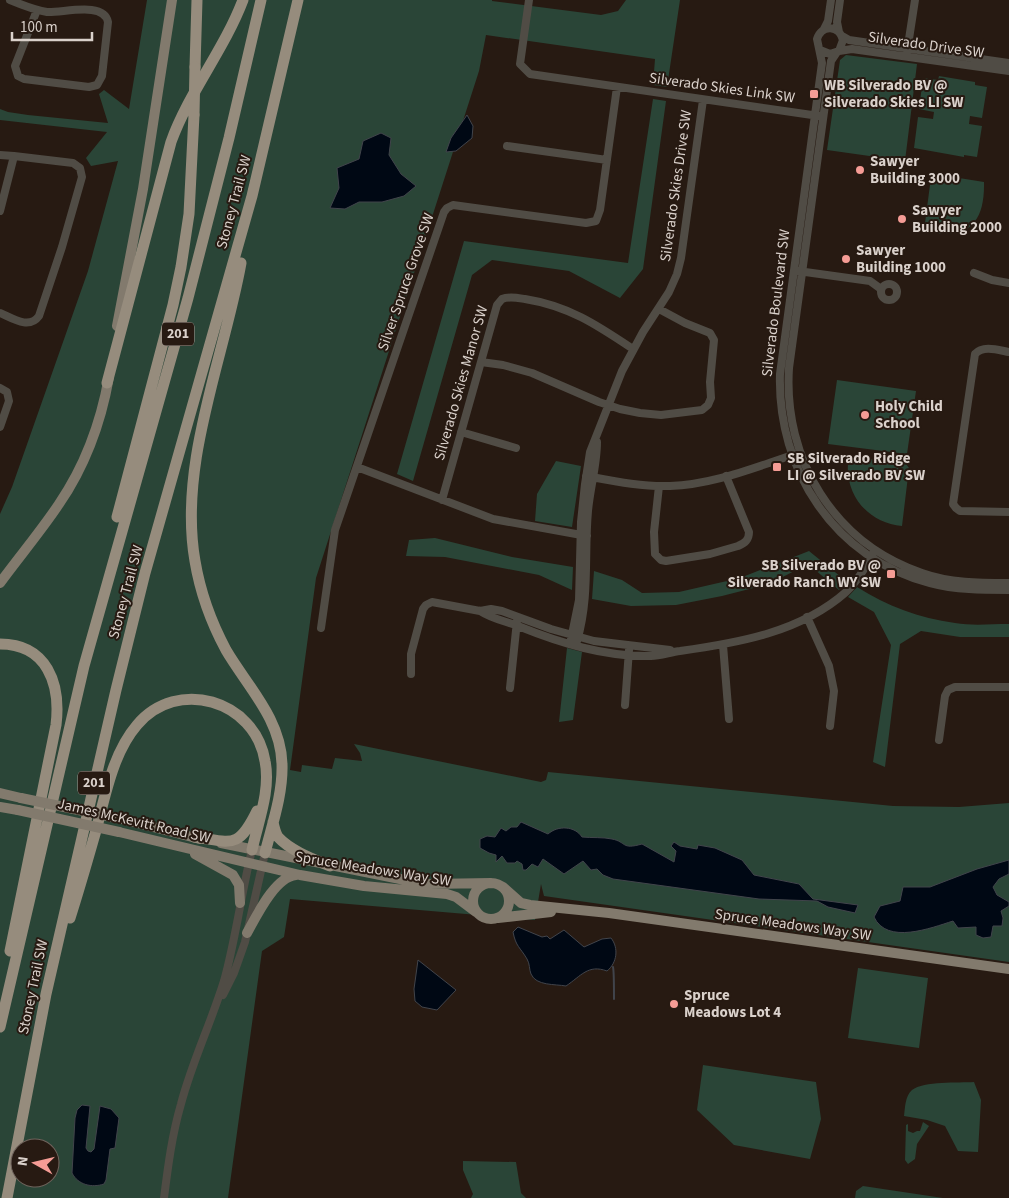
<svg xmlns="http://www.w3.org/2000/svg" width="1009" height="1198" font-family="'Source Sans 3',sans-serif">
<rect width="100%" height="100%" fill="#271a12"/>
<path fill="#2a4537" fill-rule="evenodd" d="M147 0H492V1L601 15 618 11 626 0H680L667 87 653 85 655 59 486 35 479 71 316 578 290 770 301 772 302 765 332 769 335 758 362 761 360 753 354 744 541 782 546 780 548 772 893 806 959 807 1009 803V962L544 896 541 884 535 920 290 899 284 937 262 951 228 1198H0V514L12 487 88 271 118 161 91 166 86 158 107 132 0 120V109L8 112 28 115 108 123 99 94 104 90 129 109ZM20 1148H50V1178H20Z
M846 55 917 64 905 161 827 150 840 60Z
M939 76 975 82V85L987 87 982 118 970 116 969 124 982 126 977 157 964 155V157L914 148 918 117 933 119 934 112 919 109 923 78 938 80Z
M653 99 666 101 643 269 620 298 569 271 492 260 472 275 413 481 397 474 464 241 628 263Z
M934 174 984 182C985 225 966 241 924 231L931 177Z
M837 380 916 391 907 454 828 444Z
M849 456 906 464 909 468 902 526C866 523 842 491 849 456Z
M556 461 581 466 572 527 535 521 537 494Z
M435 538 512 557 573 567 572 590 539 575 445 557 406 556 409 540Z
M809 551 846 581 839 590 808 564 769 584 722 596 676 605 631 606 592 599 594 571 622 580 642 593 679 592 740 578Z
M857 587C887 606 919 618 955 623 972 626 991 624 1009 624V637H960L921 631 900 644 885 767 873 762 891 645 874 612 848 597Z
M567 648 582 652 573 720 559 722Z
M858 968 928 978 919 1048 848 1038Z
M703 1065 816 1082 821 1119 810 1159 734 1145 697 1110Z
M974 1082 981 1100 978 1152 958 1151 945 1126 927 1120 904 1116C905 1108 905 1096 912 1090 924 1081 958 1083 974 1082Z
M923 1122 929 1126 917 1144 915 1159 908 1164 905 1160 906 1125 908 1124V1131L913 1133 917 1131H920Z
M463 1161 516 1162 521 1193 526 1198H471L473 1194 463 1170Z
M863 1186 943 1198H855L856 1191Z"/>
<path fill="#000814" stroke="#41444b" d="M467 115 473 126 472 138 456 151 446 152 451 138Z
M381 133 391 138 389 155 401 174 416 186 404 196 382 202H359L345 209 330 208 339 188 337 168 359 159 363 141Z
M521 822 548 834C558 825 575 826 582 837 592 838 603 837 612 839 627 842 621 850 642 844L674 862 676 851 671 846 674 842 680 846 697 849 698 845 715 848 742 860 754 875 799 884 813 899 858 905 855 913 828 907 817 901 759 899 613 879 603 875 597 869 591 870 583 861 564 874 543 859 538 867 532 864 526 870H523L522 864 517 861 515 863H507L502 856 496 862V855L489 853 480 848V839L487 836 495 837 501 828 506 831 511 827H517Z
M1009 860V874L999 879 993 887 997 895 1009 902V906L1001 911 1003 918 1002 926H993L991 937 983 938 976 935V927L958 928 953 921C931 928 887 945 874 917L880 906 900 901 903 887H930L977 869Z
M518 927 542 937 547 936 550 939 564 930 584 947 602 939 611 938C619 948 617 963 607 971 588 964 581 976 566 986 555 984 536 986 531 974 529 969 530 964 527 959 520 947 516 947 513 932Z
M418 960 456 990 437 1010 422 1007 415 1001 414 989Z
M82 1105 90 1106 86 1148 88 1151 91 1152 94 1149 100 1106 111 1109 119 1118 115 1148 110 1149 106 1180 104 1184C92 1188 78 1185 72 1173L75 1118 77 1110Z"/>
<g fill="none" stroke-linecap="round" stroke-linejoin="round">
<path stroke="#41444b" stroke-width="2" d="M613 967C614 971 614 993 614 999"/>
<path stroke="#504c45" stroke-width="8" d="M10 0C22 5 34 10 47 12 63 13 104 1 108 22L102 76 97 85 89 87 24 79 18 76 15 66 37 10
M529 0 520 64 530 74 819 116
M824 29 828 21 831 0
M839 32 837 22 840 0
M842 36 849 40 1009 63
M820 50 830 54 839 51 843 40C839 25 822 24 817 39L822 63 780 374C777 470 835 559 930 583 956 590 982 590 1009 590
M839 51 852 49 1009 71
M837 52 831 61 789 368C783 459 834 543 922 573 950 583 979 583 1009 583
M907 52 915 0
M507 146 607 160
M0 155 14 156
M0 211 14 156 73 163 80 168 82 177 62 247 39 316C29 330 12 318 0 313
M798 271 870 281 881 289
M974 273 992 280 1009 283
M881 292a8 8 0 1 1 16 0a8 8 0 1 1-16 0Z
M1009 352C998 350 983 345 975 354L953 504 956 508 960 511 1009 512
M481 362 503 365 532 373 599 402 620 409 640 413 661 415 702 410 708 405 711 398 710 382 714 340 710 333 685 323 659 309
M0 388 7 392 9 401 0 427
M461 432 516 448
M357 467 493 519 587 536
M586 476C613 481 642 487 670 486 713 485 755 467 796 454
M659 486 654 532 655 554 661 560 666 561 710 554 738 546C745 543 749 540 749 532L726 476
M442 500 497 305 502 299C509 296 518 298 525 299 569 306 597 325 633 349
M480 611C492 619 505 621 518 626 560 643 605 657 651 656 660 656 671 652 680 651 738 643 801 632 846 592 858 581 866 566 874 552
M807 617 829 666 834 691 830 726
M321 628 335 530 444 212 447 208 453 205 586 223 596 221 600 210 617 87
M577 641C590 597 584 555 588 511 590 488 597 465 597 442
M570 644 579 600 581 522 585 484 590 452 622 371 643 332 669 292 677 274 681 258 703 100
M723 645 729 719
M411 674V654L423 609 426 605 432 602 480 611 491 609 502 611 551 629 594 641 670 650
M510 688 517 621
M625 705 629 650
M939 740 945 696 948 690 955 687H1009
M223 995 234 973 245 942 265 853
M164 1198C168 1166 172 1135 181 1104 192 1062 211 1023 224 981 236 938 241 894 252 850"/>
<path stroke="#827a6d" stroke-width="10" d="M117 326 143 189 172 0
M0 583C19 557 41 531 59 504 85 466 101 422 109 377
M0 793 21 798
M0 807 18 810
M122 819 200 839
M119 832 300 875 364 886 447 894 456 897 476 912
M221 843 415 882 430 884 491 883
M195 854 233 875 239 885 240 903
M473 901a18 18 0 1 1 36 0a18 18 0 1 1-36 0Z
M503 887 521 903 530 905 609 913 1009 969
M498 918 551 912
M247 933C257 915 275 877 296 875"/>
<path stroke="#968c7d" stroke-width="11" d="M195 67 197 0
M241 263C224 358 178 464 195 561 200 591 211 622 226 650 247 686 281 719 282 764 283 794 272 825 265 853
M107 383 171 142C189 92 224 50 243 0
M117 517 173 305 181 267 189 214 194 115
M0 644C47 644 61 684 56 725L10 951
M273 822C274 827 275 832 278 837 291 851 313 859 330 866
M194 837C232 842 238 850 257 811
M70 918C79 890 87 862 95 834 105 798 112 754 137 725 177 677 255 700 265 761 271 790 258 822 252 850
M0 1027 84 666 188 298 229 138 261 0
M7 1198 46 994 116 690 145 573 252 196 298 0"/>
<path stroke="#827a6d" stroke-width="10" d="M21 798 122 819
M18 810 119 832"/>
<path stroke="#968c7d" stroke-width="11" d="M194 115 195 67"/>
</g>
<g fill="#f59c95" stroke="#271a12" stroke-width="2">
<rect x="809" y="89" width="10" height="10" rx="2.5"/>
<circle cx="860" cy="170" r="5"/>
<circle cx="902" cy="219" r="5"/>
<circle cx="846" cy="259" r="5"/>
<circle cx="865" cy="415" r="5"/>
<rect x="772" y="462" width="10" height="10" rx="2.5"/>
<rect x="886" y="569" width="10" height="10" rx="2.5"/>
<circle cx="674" cy="1004" r="5"/>
</g>
<g text-anchor="middle" dominant-baseline="central" stroke-width="4" stroke-linejoin="round" paint-order="stroke">
<g fill="#271a12" stroke="#a49a94" stroke-width="1">
<rect x="162" y="322.5" width="32" height="23" rx="4"/>
<rect x="78" y="771.5" width="32" height="23" rx="4"/>
</g>
<g font-size="14" font-weight="bold" fill="#dad1cb">
<text x="178" y="334">201</text>
<text x="94" y="783">201</text>
</g>
<g font-size="15" fill="#dad1cb" stroke="#271a12">
<text transform="translate(926 45) rotate(8)">Silverado Drive SW</text>
<text transform="translate(722 88) rotate(8)">Silverado Skies Link SW</text>
<text transform="translate(676 186) rotate(-82)">Silverado Skies Drive SW</text>
<text transform="translate(234 202) rotate(-75)">Stoney Trail SW</text>
<text transform="translate(406 282) rotate(-71)">Silver Spruce Grove SW</text>
<text transform="translate(776 303) rotate(-83)">Silverado Boulevard SW</text>
<text transform="translate(461 383) rotate(-74)">Silverado Skies Manor SW</text>
<text transform="translate(126 592) rotate(-75)">Stoney Trail SW</text>
<text transform="translate(134 821) rotate(13)">James McKevitt Road SW</text>
<text transform="translate(373 869) rotate(9)">Spruce Meadows Way SW</text>
<text transform="translate(793 925) rotate(8)">Spruce Meadows Way SW</text>
<text transform="translate(33 987) rotate(-78)">Stoney Trail SW</text>
</g>
<g font-size="15" font-weight="bold" fill="#dad1cb" stroke="#271a12" text-anchor="start">
<text x="824" y="85">WB Silverado BV @<tspan x="824" dy="17">Silverado Skies LI SW</tspan></text>
<text x="870" y="161">Sawyer<tspan x="870" dy="17">Building 3000</tspan></text>
<text x="912" y="210">Sawyer<tspan x="912" dy="17">Building 2000</tspan></text>
<text x="856" y="250">Sawyer<tspan x="856" dy="17">Building 1000</tspan></text>
<text x="875" y="406">Holy Child<tspan x="875" dy="17">School</tspan></text>
<text x="787" y="458">SB Silverado Ridge<tspan x="787" dy="17">LI @ Silverado BV SW</tspan></text>
<text x="881" y="565" text-anchor="end">SB Silverado BV @<tspan x="881" dy="17">Silverado Ranch WY SW</tspan></text>
<text x="684" y="995">Spruce<tspan x="684" dy="17">Meadows Lot 4</tspan></text>
</g>
</g>
<g transform="translate(35 1163) rotate(278)"><circle r="24" fill="#271a12" stroke="#6f635c"/>
<path d="M0-4L9 19L0 12L-9 19Z" fill="#f59c95"/>
<text y="-8" font-size="14" font-weight="bold" text-anchor="middle" fill="#dad1cb">N</text>
</g>
<path d="M12 32v8h80v-8" fill="none" stroke="#dad1cb" stroke-width="2.5"/>
<text x="20" y="32" font-size="15" fill="#dad1cb" stroke="#271a12" stroke-width="4" paint-order="stroke">100 m</text>
</svg>
